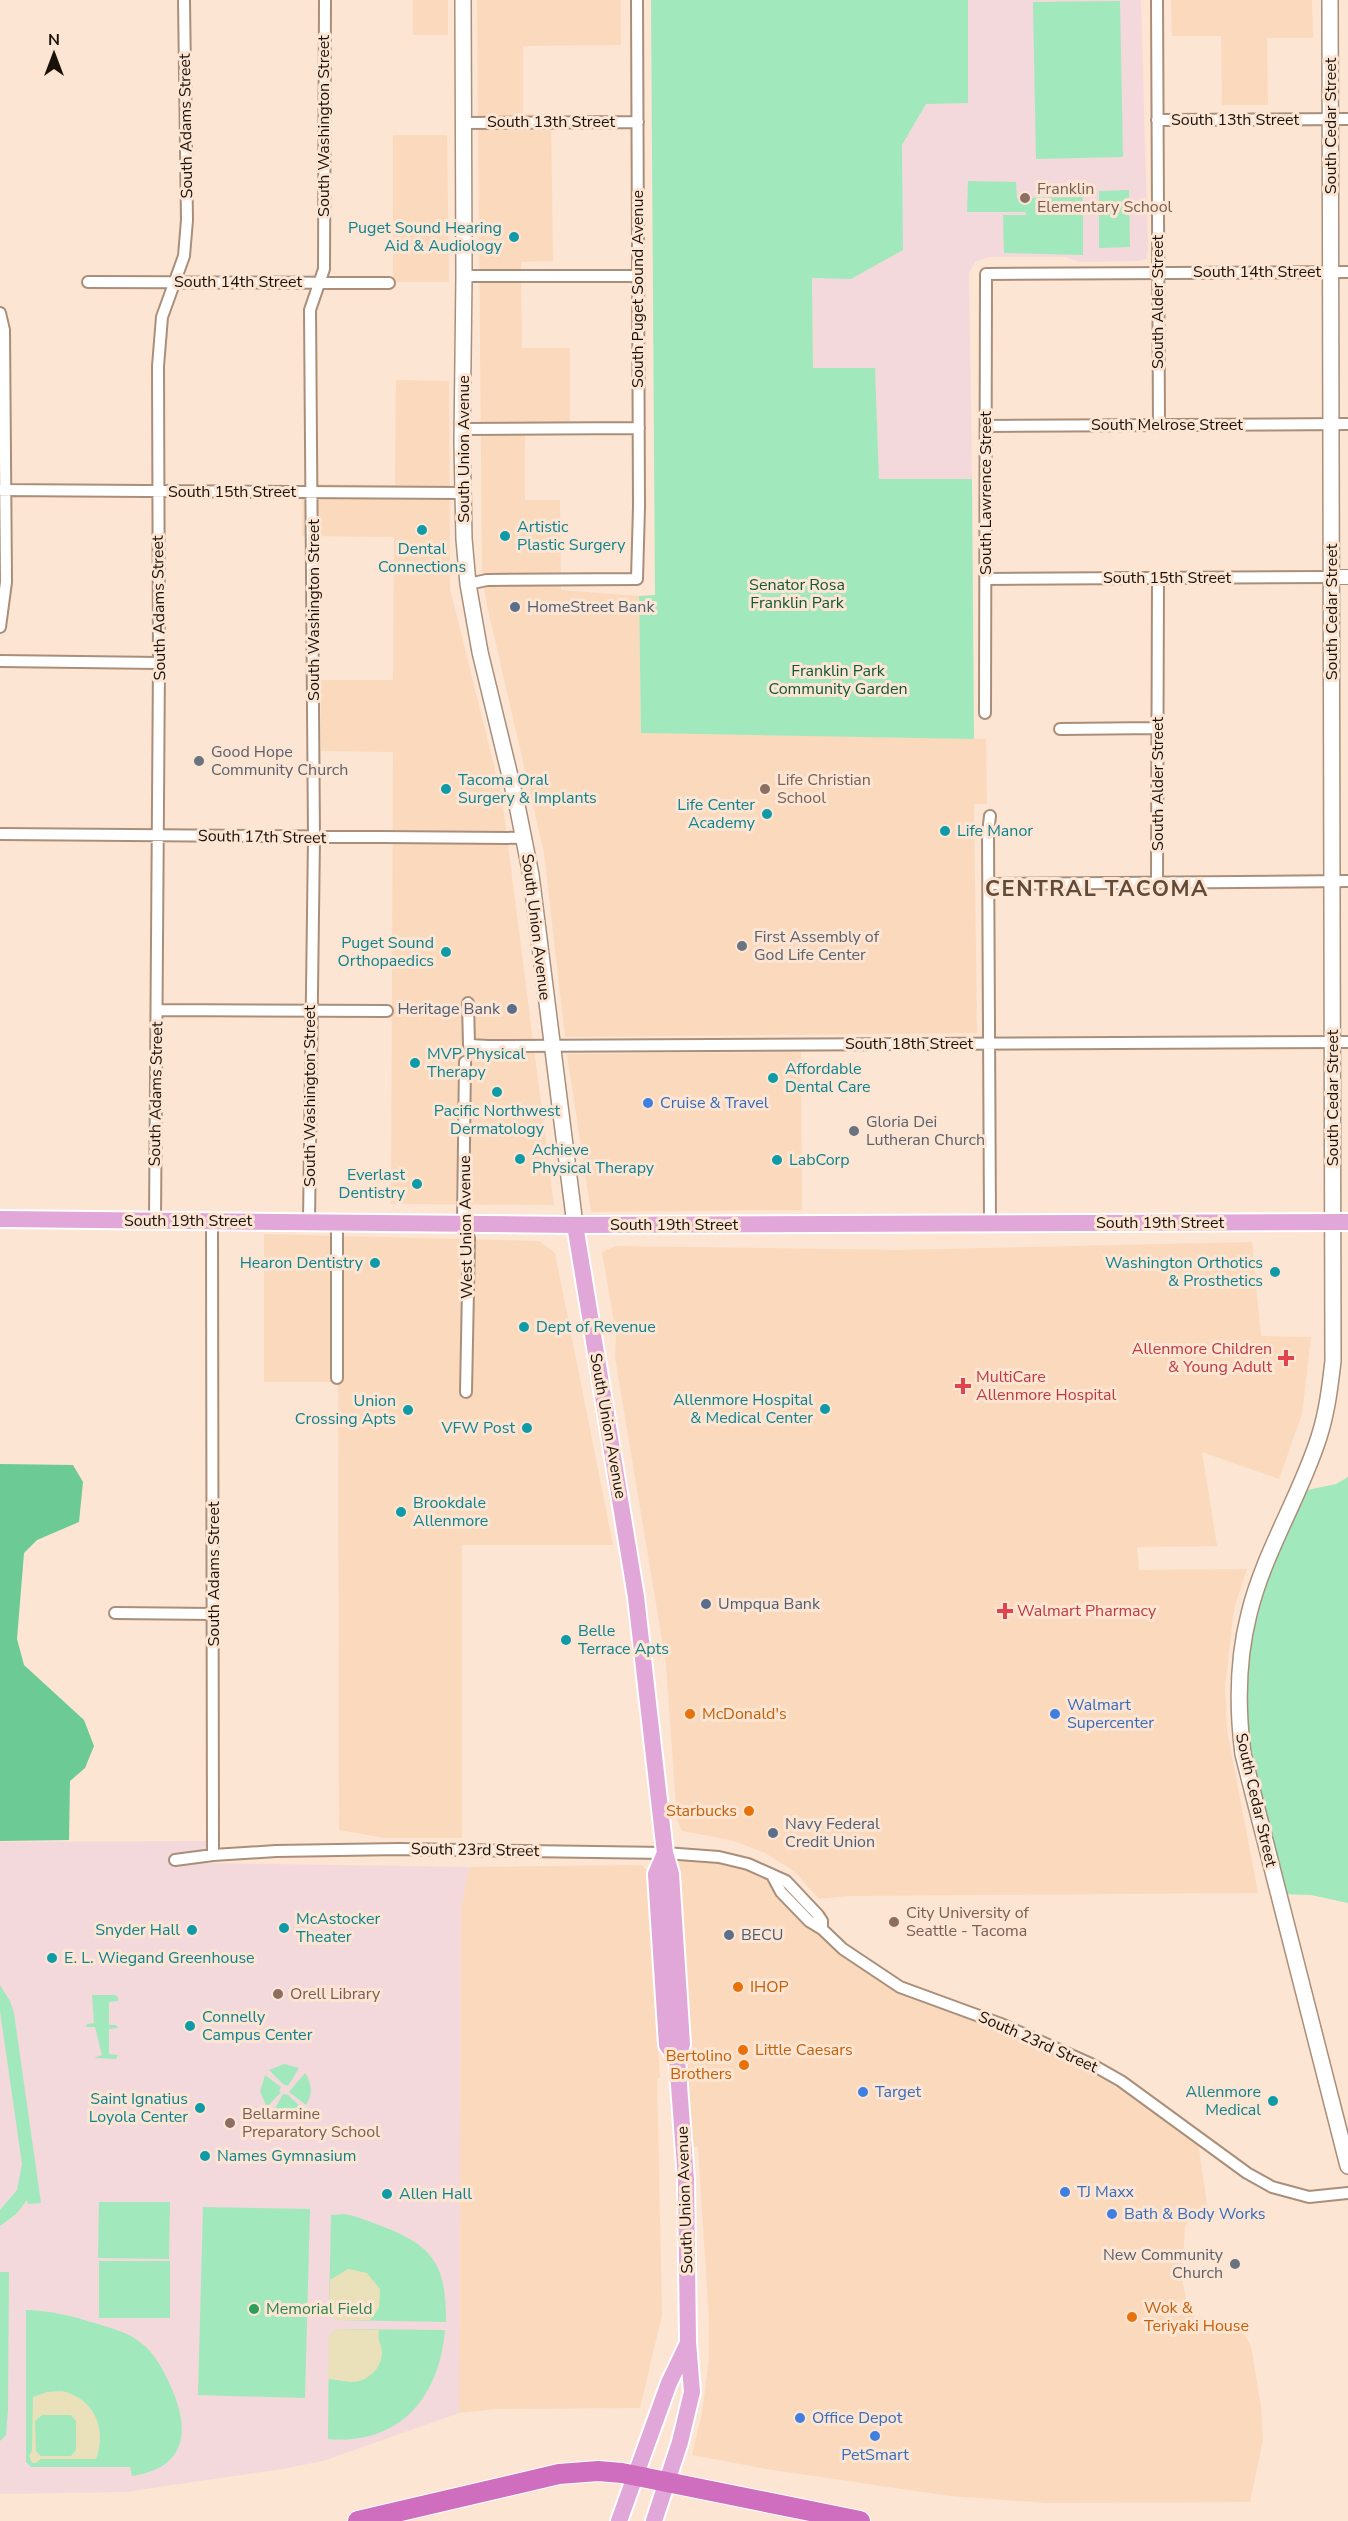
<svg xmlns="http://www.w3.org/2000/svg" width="1348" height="2521" font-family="'Nunito Sans',sans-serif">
<rect width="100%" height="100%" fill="#fce5d3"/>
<path fill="#fbd9bd" d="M413 0H448V35H413Z
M477 0H621V45L523 46V114H551L553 261 521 262 522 348H570V425H525V500H560L561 590 639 596 641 733 986 739 987 804H974L977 1033 565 1037 544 853 486 601 482 570Z
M1171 0H1312L1313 38H1267L1268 105H1222L1221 36H1172Z
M393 135H447L449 282H393Z
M396 380 449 381 450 589 502 798 554 1205 391 1204 393 752 321 751V680H393L394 537 302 536 303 484 395 485Z
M801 1052 802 1210 591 1212 567 1054Z
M264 1234 539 1241 555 1253 613 1545H462V1838H385L339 1830 338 1382H264Z
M1252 1242 1261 1336 1311 1337 1302 1414 1279 1479 1202 1452 1217 1546 1137 1547 1139 1570 1247 1569 1234 1609 1225 1686 1227 1730 1258 1893 848 1896 819 1899 794 1871 765 1853 731 1840 682 1831 677 1820 666 1664 615 1357 616 1333 602 1252 616 1246 897 1250Z
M665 1853H703L778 1878 833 1938 884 1977 1091 2064 1197 2135 1208 2212 1192 2217 1185 2226 1182 2278 1187 2304 1195 2317 1235 2326 1243 2332 1251 2346 1261 2407 1263 2440 1250 2502 1047 2503 950 2496 766 2469 692 2455 702 2413 709 2359V2319L698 2147H684Z
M642 1865 648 1871 660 2078H657L662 2315 640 2408 496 2409 459 2413 461 1909 469 1867Z"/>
<path fill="#f3d9db" d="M968 0H1141L1148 250 1146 259 1138 261 1080 262 1065 257H989L975 262 969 273 972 479H879L875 368H813L812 278 851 279 903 250 902 145 926 103H968Z
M208 1841V1863L469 1867 461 1909 459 2413 323 2461 282 2469 125 2492 0 2494V1842Z"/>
<path fill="#a1e8bd" d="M651 0H968V103L926 104 902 145 903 250 851 279 812 278 813 368H875L879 479H972L974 739 641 733 639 596 655 595Z
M1120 1 1123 157 1036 159 1033 2Z
M968 181 1016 182 1017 198 1083 197V255L1004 253 1003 215H1026V212H967Z
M1129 190 1130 247 1099 248V191Z
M1348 1477V1903L1311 1895 1277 1894 1243 1754 1249 1613 1303 1491 1336 1484Z
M0 1985 10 2001 14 2013 41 2203 28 2204 27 2200 16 2214 0 2226V2210L17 2190 22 2164 0 2011Z
M92 1995H115L118 1997V2001L109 2002V2025H116L118 2028 109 2029V2054L118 2055 116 2059 94 2058 102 2055 95 2027H86L87 2024 94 2023Z
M284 2064 299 2068 288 2086 283 2084 269 2070Z
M305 2073C312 2084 313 2094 306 2105L289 2092Z
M265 2075 281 2087 279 2091 281 2092 267 2107 260 2092Z
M283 2094 288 2095 303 2109 289 2115 273 2112Z
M99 2202H170L169 2259 98 2258Z
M203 2207 310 2209 305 2398 198 2395Z
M344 2214C358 2216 370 2222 384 2227 436 2247 446 2268 446 2322L336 2320 329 2313 331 2215Z
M99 2261H170V2318H99Z
M0 2272H9L8 2410 6 2435 0 2441Z
M26 2310C54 2311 71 2316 98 2324 113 2329 127 2332 140 2342 155 2353 164 2371 171 2387 191 2431 186 2468 132 2476L130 2467H31L26 2462Z
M336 2329 445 2330C439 2398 400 2445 328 2439L329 2337Z"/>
<path fill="#6ccb95" d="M0 1464 73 1465 83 1482 79 1522 37 1540 24 1553 17 1639 24 1665 84 1720 94 1746 85 1768 70 1781 69 1840 0 1841Z"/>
<path fill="#eae1bb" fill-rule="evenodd" d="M348 2269 367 2273 380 2289 379 2308 370 2320H336L329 2313 330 2280Z
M336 2329 379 2330C377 2339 381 2343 382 2352 382 2369 367 2382 351 2382 344 2382 336 2379 328 2379L329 2337Z
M62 2391C95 2399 107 2429 96 2459H41L36 2463H32L29 2456 32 2451 33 2397 47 2392ZM42 2415H71L76 2421V2450L71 2456H41L36 2451 35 2421Z"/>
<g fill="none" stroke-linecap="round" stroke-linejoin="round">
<defs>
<path id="minor" d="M1157 0 1159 425
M1157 120 1348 119
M464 123 638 122
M464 276H638
M88 282 389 283
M0 313 4 330 6 582 0 627
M986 426 1348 424
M463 429 639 428
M0 490 463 493
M986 579 1331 577
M468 584 487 580 637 579 639 507 637 0
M0 661 159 663
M985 713 986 274 1348 272
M1060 729 1158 728
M0 834 525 838
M1157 882 1158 578
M989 884 1348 881
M468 1003 469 1045 488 1046 1348 1042
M158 1010 387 1011
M465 1062 463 1223 469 1238 466 1392
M155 1220 159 663 158 366 162 317 184 256 187 220 184 0
M212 1222 213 1855
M309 1222 314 838 310 310 324 269 325 0
M337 1222V1378
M990 1223 988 833 990 816
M115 1613 214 1614
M175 1860 213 1855 276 1851 400 1849 665 1853 719 1857 748 1864 786 1881 818 1915 822 1921V1929
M773 1877 781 1892 809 1921 822 1929 843 1949 900 1987 1001 2024 1091 2064 1121 2081 1247 2173 1272 2187 1309 2197 1348 2193"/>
<path id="tertiary" d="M1331 577H1348"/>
<path id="secondary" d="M463 0 464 276 462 442 464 539 468 584 480 652 517 805 531 875 575 1225
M1330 0 1333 1361C1330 1387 1327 1412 1319 1437 1300 1497 1264 1552 1249 1614 1237 1661 1237 1707 1243 1754L1348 2166"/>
<path id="primary" d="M0 1219 575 1225 1348 1222
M575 1225 636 1597 665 1853 671 1874 682 2044 677 2058 686 2180 688 2342 692 2392 680 2442 654 2521
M665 1853 656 1874 667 2045 677 2058
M619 2521 669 2383 688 2343"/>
<path id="motorway" d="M358 2521 559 2474 598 2471 622 2473 860 2521"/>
</defs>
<use href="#minor" stroke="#a98f7a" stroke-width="14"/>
<use href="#tertiary" stroke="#a98f7a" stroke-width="16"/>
<use href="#secondary" stroke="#a98f7a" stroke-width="18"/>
<use href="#primary" stroke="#fff" stroke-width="20"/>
<use href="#motorway" stroke="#fff" stroke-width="22"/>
<use href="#minor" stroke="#fff" stroke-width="10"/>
<use href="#tertiary" stroke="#fff" stroke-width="14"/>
<use href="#secondary" stroke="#fff" stroke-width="15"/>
<use href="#primary" stroke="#e2a7d9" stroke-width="16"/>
<use href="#motorway" stroke="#cf6dbf" stroke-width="20"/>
</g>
<g fill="#8d6e63" stroke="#fce5d3" stroke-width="2">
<circle cx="1025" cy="198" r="6"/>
<circle cx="765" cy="789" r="6"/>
<circle cx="894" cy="1922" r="6"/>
<circle cx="278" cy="1994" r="6"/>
<circle cx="230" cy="2123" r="6"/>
</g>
<g fill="#0f9aa8" stroke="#fce5d3" stroke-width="2">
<circle cx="514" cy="237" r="6"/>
<circle cx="422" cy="530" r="6"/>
<circle cx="505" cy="536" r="6"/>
<circle cx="446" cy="789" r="6"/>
<circle cx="767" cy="814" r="6"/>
<circle cx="945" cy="831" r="6"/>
<circle cx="446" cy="952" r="6"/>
<circle cx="415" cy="1063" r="6"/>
<circle cx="773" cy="1078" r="6"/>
<circle cx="497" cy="1092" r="6"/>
<circle cx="520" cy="1159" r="6"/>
<circle cx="777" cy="1160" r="6"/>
<circle cx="417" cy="1184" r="6"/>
<circle cx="375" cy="1263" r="6"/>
<circle cx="1275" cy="1272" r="6"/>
<circle cx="524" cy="1327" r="6"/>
<circle cx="825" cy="1409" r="6"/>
<circle cx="408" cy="1410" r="6"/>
<circle cx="527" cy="1428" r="6"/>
<circle cx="401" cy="1512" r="6"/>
<circle cx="566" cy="1640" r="6"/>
<circle cx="284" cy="1928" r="6"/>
<circle cx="192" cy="1930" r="6"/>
<circle cx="52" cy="1958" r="6"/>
<circle cx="190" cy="2026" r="6"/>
<circle cx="1273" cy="2101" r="6"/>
<circle cx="200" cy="2108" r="6"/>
<circle cx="205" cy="2156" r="6"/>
<circle cx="387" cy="2194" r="6"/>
</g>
<g fill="#5c6f8a" stroke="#fce5d3" stroke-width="2">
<circle cx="515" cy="607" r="6"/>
<circle cx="512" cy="1009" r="6"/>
<circle cx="706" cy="1604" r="6"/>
<circle cx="773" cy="1833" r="6"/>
<circle cx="729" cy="1935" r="6"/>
</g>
<g fill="#6b7280" stroke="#fce5d3" stroke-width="2">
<circle cx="199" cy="761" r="6"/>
<circle cx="742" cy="946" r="6"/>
<circle cx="854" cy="1131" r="6"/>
<circle cx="1235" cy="2264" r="6"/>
</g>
<g fill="#3f7fe0" stroke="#fce5d3" stroke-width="2">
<circle cx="648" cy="1103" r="6"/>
<circle cx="1055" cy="1714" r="6"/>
<circle cx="863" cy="2092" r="6"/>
<circle cx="1065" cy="2192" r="6"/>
<circle cx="1112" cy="2214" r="6"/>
<circle cx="800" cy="2418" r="6"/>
<circle cx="875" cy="2436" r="6"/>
</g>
<g fill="#e0444e" stroke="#fce5d3" stroke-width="2">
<path d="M1283 1349h6v6h6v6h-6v6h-6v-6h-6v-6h6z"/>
<path d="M960 1377h6v6h6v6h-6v6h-6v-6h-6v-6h6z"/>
<path d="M1002 1602h6v6h6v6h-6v6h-6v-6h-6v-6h6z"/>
</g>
<g fill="#e8710a" stroke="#fce5d3" stroke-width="2">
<circle cx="690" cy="1714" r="6"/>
<circle cx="749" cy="1811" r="6"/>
<circle cx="738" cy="1987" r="6"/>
<circle cx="743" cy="2050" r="6"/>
<circle cx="744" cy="2065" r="6"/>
<circle cx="1132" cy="2317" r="6"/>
</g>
<circle fill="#2e9e5b" stroke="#fce5d3" stroke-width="2" cx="254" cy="2309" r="6"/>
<g text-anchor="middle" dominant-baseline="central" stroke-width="6" stroke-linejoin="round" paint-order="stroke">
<g font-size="16" fill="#1a1109" stroke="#fce5d3">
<text x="1235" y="120">South 13th Street</text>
<text x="551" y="122">South 13th Street</text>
<text transform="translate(186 126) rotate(-91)">South Adams Street</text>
<text transform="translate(324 126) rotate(-90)">South Washington Street</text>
<text transform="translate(1331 126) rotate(-90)">South Cedar Street</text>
<text x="1257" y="272">South 14th Street</text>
<text x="238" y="282">South 14th Street</text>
<text transform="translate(638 289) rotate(-90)">South Puget Sound Avenue</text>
<text transform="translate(1158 302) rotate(-90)">South Alder Street</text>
<text x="1167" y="425">South Melrose Street</text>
<text transform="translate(464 449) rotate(-90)">South Union Avenue</text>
<text x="232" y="492">South 15th Street</text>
<text transform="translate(986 493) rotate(-90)">South Lawrence Street</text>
<text x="1167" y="578">South 15th Street</text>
<text transform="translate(159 608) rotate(-91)">South Adams Street</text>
<text transform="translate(314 610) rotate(-90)">South Washington Street</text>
<text transform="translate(1332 612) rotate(-90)">South Cedar Street</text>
<text transform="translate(1158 784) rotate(-90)">South Alder Street</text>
<text transform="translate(262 837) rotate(1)">South 17th Street</text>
<text transform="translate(536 927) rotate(83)">South Union Avenue</text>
<text x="909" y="1044">South 18th Street</text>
<text transform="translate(156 1094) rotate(-89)">South Adams Street</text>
<text transform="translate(310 1096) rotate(-90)">South Washington Street</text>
<text transform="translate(1333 1098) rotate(-90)">South Cedar Street</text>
<text x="188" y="1221">South 19th Street</text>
<text x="1160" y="1223">South 19th Street</text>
<text x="674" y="1225">South 19th Street</text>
<text transform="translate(466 1227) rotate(-91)">West Union Avenue</text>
<text transform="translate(608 1426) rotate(80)">South Union Avenue</text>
<text transform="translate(214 1574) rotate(-90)">South Adams Street</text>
<text transform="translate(1256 1800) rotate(77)">South Cedar Street</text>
<text transform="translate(475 1850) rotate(1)">South 23rd Street</text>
<text transform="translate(1038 2042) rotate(24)">South 23rd Street</text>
<text transform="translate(685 2200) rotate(-92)">South Union Avenue</text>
</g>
<g font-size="16" fill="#785e54" stroke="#fce5d3" text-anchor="start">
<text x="1037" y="189">Franklin<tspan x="1037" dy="18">Elementary School</tspan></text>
<text x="777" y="780">Life Christian<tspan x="777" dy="18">School</tspan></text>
<text x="906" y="1913">City University of<tspan x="906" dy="18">Seattle - Tacoma</tspan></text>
<text x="290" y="1994">Orell Library</text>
<text x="242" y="2114">Bellarmine<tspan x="242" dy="18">Preparatory School</tspan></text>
</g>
<g font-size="16" fill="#0d838f" stroke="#fce5d3" text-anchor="start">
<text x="502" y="228" text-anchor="end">Puget Sound Hearing<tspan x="502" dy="18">Aid &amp; Audiology</tspan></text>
<text x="517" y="527">Artistic<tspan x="517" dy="18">Plastic Surgery</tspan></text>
<text x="422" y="549" text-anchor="middle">Dental<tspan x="422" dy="18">Connections</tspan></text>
<text x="458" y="780">Tacoma Oral<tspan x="458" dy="18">Surgery &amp; Implants</tspan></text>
<text x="755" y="805" text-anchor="end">Life Center<tspan x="755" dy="18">Academy</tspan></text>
<text x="957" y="831">Life Manor</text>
<text x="434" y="943" text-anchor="end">Puget Sound<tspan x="434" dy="18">Orthopaedics</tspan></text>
<text x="427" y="1054">MVP Physical<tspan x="427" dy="18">Therapy</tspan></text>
<text x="785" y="1069">Affordable<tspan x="785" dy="18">Dental Care</tspan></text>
<text x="497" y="1111" text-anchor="middle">Pacific Northwest<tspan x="497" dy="18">Dermatology</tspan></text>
<text x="532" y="1150">Achieve<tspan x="532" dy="18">Physical Therapy</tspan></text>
<text x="789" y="1160">LabCorp</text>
<text x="405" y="1175" text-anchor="end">Everlast<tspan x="405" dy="18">Dentistry</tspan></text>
<text x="363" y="1263" text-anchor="end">Hearon Dentistry</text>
<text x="1263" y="1263" text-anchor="end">Washington Orthotics<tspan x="1263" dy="18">&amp; Prosthetics</tspan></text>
<text x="536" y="1327">Dept of Revenue</text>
<text x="813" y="1400" text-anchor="end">Allenmore Hospital<tspan x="813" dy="18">&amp; Medical Center</tspan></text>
<text x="396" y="1401" text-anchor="end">Union<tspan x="396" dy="18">Crossing Apts</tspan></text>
<text x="515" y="1428" text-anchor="end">VFW Post</text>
<text x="413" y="1503">Brookdale<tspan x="413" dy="18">Allenmore</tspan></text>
<text x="578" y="1631">Belle<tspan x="578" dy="18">Terrace Apts</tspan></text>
<text x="296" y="1919">McAstocker<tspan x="296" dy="18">Theater</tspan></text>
<text x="180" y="1930" text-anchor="end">Snyder Hall</text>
<text x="64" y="1958">E. L. Wiegand Greenhouse</text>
<text x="202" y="2017">Connelly<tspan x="202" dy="18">Campus Center</tspan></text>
<text x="1261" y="2092" text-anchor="end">Allenmore<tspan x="1261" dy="18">Medical</tspan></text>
<text x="188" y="2099" text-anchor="end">Saint Ignatius<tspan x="188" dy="18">Loyola Center</tspan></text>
<text x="217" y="2156">Names Gymnasium</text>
<text x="399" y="2194">Allen Hall</text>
</g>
<g font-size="16" fill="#0f5836" stroke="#fce5d3">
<text x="797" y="585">Senator Rosa<tspan x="797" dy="18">Franklin Park</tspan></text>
<text x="838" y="671">Franklin Park<tspan x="838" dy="18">Community Garden</tspan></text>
</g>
<g font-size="16" fill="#4e5e75" stroke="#fce5d3" text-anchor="start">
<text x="527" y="607">HomeStreet Bank</text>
<text x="500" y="1009" text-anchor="end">Heritage Bank</text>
<text x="718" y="1604">Umpqua Bank</text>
<text x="785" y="1824">Navy Federal<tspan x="785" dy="18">Credit Union</tspan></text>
<text x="741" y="1935">BECU</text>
</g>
<g font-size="16" fill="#5b616d" stroke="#fce5d3" text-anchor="start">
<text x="211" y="752">Good Hope<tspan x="211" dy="18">Community Church</tspan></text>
<text x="754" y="937">First Assembly of<tspan x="754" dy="18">God Life Center</tspan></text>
<text x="866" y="1122">Gloria Dei<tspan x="866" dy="18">Lutheran Church</tspan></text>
<text x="1223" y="2255" text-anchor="end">New Community<tspan x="1223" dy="18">Church</tspan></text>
</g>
<g font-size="16" fill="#366cbe" stroke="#fce5d3" text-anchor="start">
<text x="660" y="1103">Cruise &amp; Travel</text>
<text x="1067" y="1705">Walmart<tspan x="1067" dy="18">Supercenter</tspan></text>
<text x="875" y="2092">Target</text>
<text x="1077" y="2192">TJ Maxx</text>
<text x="1124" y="2214">Bath &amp; Body Works</text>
<text x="812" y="2418">Office Depot</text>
<text x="875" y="2455" text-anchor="middle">PetSmart</text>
</g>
<g font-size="16" fill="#be3a42" stroke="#fce5d3" text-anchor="start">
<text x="1272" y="1349" text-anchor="end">Allenmore Children<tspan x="1272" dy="18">&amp; Young Adult</tspan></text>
<text x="976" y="1377">MultiCare<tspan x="976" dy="18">Allenmore Hospital</tspan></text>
<text x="1017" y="1611">Walmart Pharmacy</text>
</g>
<g font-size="16" fill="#c56008" stroke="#fce5d3" text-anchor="start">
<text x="702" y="1714">McDonald's</text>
<text x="737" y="1811" text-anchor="end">Starbucks</text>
<text x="750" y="1987">IHOP</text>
<text x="755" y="2050">Little Caesars</text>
<text x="732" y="2056" text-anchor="end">Bertolino<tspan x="732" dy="18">Brothers</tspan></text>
<text x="1144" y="2308">Wok &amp;<tspan x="1144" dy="18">Teriyaki House</tspan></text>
</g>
<g font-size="16" fill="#27864d" stroke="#fce5d3" text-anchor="start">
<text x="266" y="2309">Memorial Field</text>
</g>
<g font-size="22" font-weight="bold" letter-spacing="1.5" fill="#614a37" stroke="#fce5d3">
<text x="1097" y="889">CENTRAL TACOMA</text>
</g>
</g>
<g transform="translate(54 54)" stroke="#fce5d3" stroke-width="4.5" paint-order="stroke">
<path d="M0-4.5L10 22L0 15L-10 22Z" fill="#1a1109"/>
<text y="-9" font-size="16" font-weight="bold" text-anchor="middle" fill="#1a1109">N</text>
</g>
</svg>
